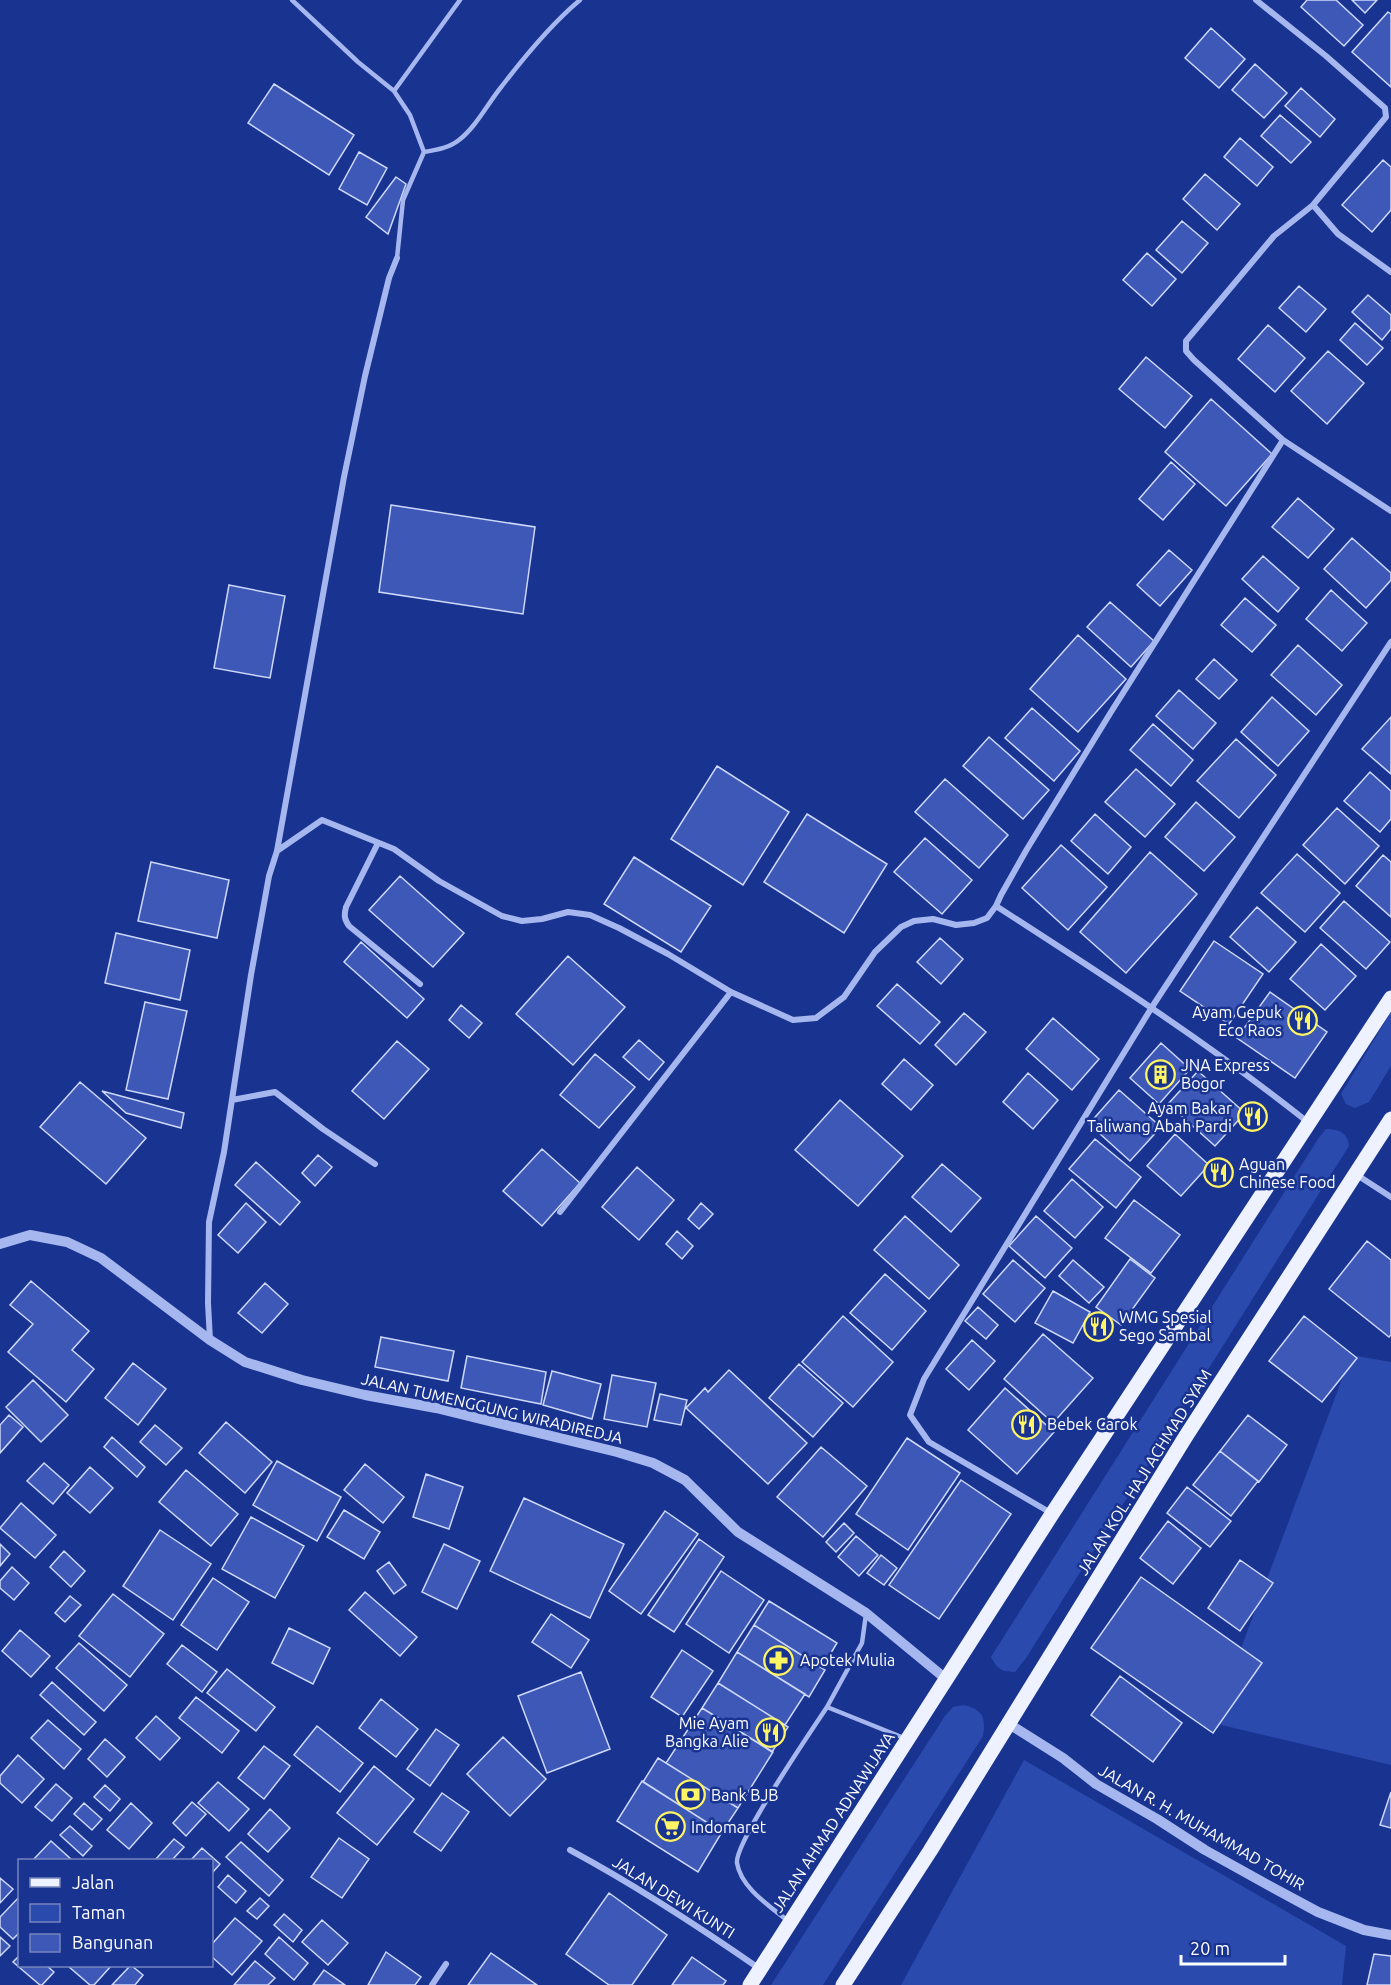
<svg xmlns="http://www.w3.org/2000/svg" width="1391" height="1985" font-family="Ubuntu,sans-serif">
<rect width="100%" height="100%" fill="#193390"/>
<path fill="#2b4aae" d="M1391 1012V1066L1369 1102 1355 1108 1346 1104 1341 1094Z
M1326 1129C1339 1129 1348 1133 1349 1146L1026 1658 1015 1672C1002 1672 997 1669 991 1657L1318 1139Z
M1351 1355 1391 1362V1765L1213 1723Z
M964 1705C983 1710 986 1717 983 1736L823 1985H771L945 1716 953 1707Z
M1024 1760 1346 1946 1342 1985H901Z"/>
<path fill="#3d58b6" stroke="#cdd8fb" stroke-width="1.5" d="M1307 0H1336L1363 25 1344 46 1301 7Z
M1352 0H1377L1365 13Z
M1388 12 1391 14V87L1352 52Z
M1211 28 1245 59 1219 88 1185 58Z
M1255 64 1287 93 1264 118 1232 90Z
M274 84 354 135 329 175 248 123Z
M1301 88 1335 119 1320 137 1285 106Z
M1280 115 1311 142 1291 163 1261 136Z
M1240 138 1273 167 1257 186 1224 157Z
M359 152 387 168 367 205 339 189Z
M1383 160 1391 167V210L1372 232 1342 205Z
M1205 174 1240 204 1217 230 1183 199Z
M396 177 406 184 388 234 366 217Z
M1182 221 1208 243 1182 273 1156 250Z
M1147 253 1176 279 1152 306 1123 280Z
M1299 286 1326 309 1306 332 1279 308Z
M1368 295 1391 315V329L1382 340 1352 312Z
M1355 323 1383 348 1367 365 1340 340Z
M1268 325 1305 358 1275 392 1238 359Z
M1328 351 1364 383 1327 424 1291 391Z
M1146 357 1192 396 1165 428 1119 389Z
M1211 399 1272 454 1226 506 1165 452Z
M1171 462 1195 484 1163 520 1139 499Z
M1298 498 1334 529 1308 558 1272 527Z
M391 505 535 527 523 614 379 592Z
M1352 538 1391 573V580L1366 608 1324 569Z
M1169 550 1192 570 1160 606 1137 585Z
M1263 556 1299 588 1278 612 1242 579Z
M229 585 285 596 270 678 214 668Z
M1331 590 1367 623 1342 651 1306 619Z
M1245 598 1276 625 1252 652 1221 625Z
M1110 602 1154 641 1131 667 1087 627Z
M1078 635 1126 679 1078 732 1030 689Z
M1298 645 1342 685 1316 715 1271 675Z
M1214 659 1237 680 1219 699 1196 679Z
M1179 690 1216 723 1193 749 1156 716Z
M1272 697 1309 731 1278 766 1241 732Z
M1032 708 1080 751 1054 781 1005 738Z
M1391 717V774L1362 749Z
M1153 724 1193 760 1171 786 1130 750Z
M989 737 1049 790 1023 819 963 766Z
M1236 739 1276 775 1239 818 1197 781Z
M717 766 789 812 743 885 671 839Z
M1136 769 1175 804 1145 837 1105 802Z
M1370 772 1391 791V819L1380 832 1344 801Z
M945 779 1008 835 979 868 915 812Z
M1196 802 1235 837 1204 871 1165 837Z
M1337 808 1379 846 1345 884 1303 845Z
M807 814 887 864 844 933 764 882Z
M1095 814 1131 847 1108 874 1071 841Z
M925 838 972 880 942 914 894 872Z
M1061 845 1107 887 1068 930 1022 888Z
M1150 852 1197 894 1126 973 1080 932Z
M1297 854 1340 893 1305 932 1261 893Z
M1383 855 1391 862V917L1356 886Z
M634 857 711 906 681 952 604 904Z
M151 862 229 880 217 938 138 921Z
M400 876 464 933 433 967 369 910Z
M1344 901 1390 942 1366 969 1320 928Z
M1257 907 1296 942 1269 972 1230 937Z
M116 933 190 950 180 1000 105 983Z
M940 938 963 959 941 984 917 962Z
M1214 941 1263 974 1229 1024 1180 991Z
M361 942 424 999 407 1018 344 962Z
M1321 944 1356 976 1325 1010 1290 979Z
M568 956 625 1007 573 1065 516 1014Z
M897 984 940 1022 920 1044 877 1006Z
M1270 992 1327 1032 1295 1078 1237 1038Z
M145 1002 187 1011 168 1099 126 1090Z
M461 1005 482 1023 469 1038 449 1020Z
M964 1013 986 1032 956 1065 935 1045Z
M1053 1018 1099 1059 1072 1090 1026 1049Z
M639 1040 664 1062 649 1080 623 1057Z
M397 1041 429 1069 384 1119 352 1091Z
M1161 1043 1190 1069 1159 1104 1130 1078Z
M595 1054 635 1087 599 1128 560 1095Z
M904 1059 933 1085 911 1110 882 1084Z
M1198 1071 1245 1113 1215 1146 1168 1104Z
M1028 1073 1058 1100 1033 1129 1003 1102Z
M80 1082 146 1138 106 1184 40 1127Z
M1119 1090 1161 1127 1130 1161 1089 1124Z
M102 1091 184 1113 181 1128 126 1113Z
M840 1100 903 1156 858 1206 795 1150Z
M1175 1134 1209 1165 1181 1196 1147 1166Z
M1095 1139 1141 1177 1116 1208 1069 1169Z
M542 1149 580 1183 542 1226 503 1191Z
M318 1155 332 1167 315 1186 302 1173Z
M256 1162 300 1202 280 1225 235 1185Z
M942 1164 981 1198 951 1232 912 1197Z
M637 1167 674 1200 639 1240 602 1207Z
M1072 1179 1103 1207 1075 1238 1044 1211Z
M1134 1200 1180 1235 1151 1273 1105 1238Z
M246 1203 266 1222 238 1253 218 1235Z
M701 1203 713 1214 699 1229 688 1219Z
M905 1216 959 1265 929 1299 874 1250Z
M1036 1216 1072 1248 1045 1278 1009 1246Z
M677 1231 693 1246 682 1259 666 1244Z
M1367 1241 1391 1260V1335L1389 1337 1329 1289Z
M1130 1259 1155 1278 1121 1325 1096 1307Z
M1013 1260 1045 1288 1015 1322 983 1294Z
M1073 1260 1104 1287 1089 1303 1059 1276Z
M885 1274 926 1311 892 1350 850 1313Z
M31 1281 89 1331 72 1350 94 1369 66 1402 8 1352 33 1324 10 1305Z
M265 1283 288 1304 262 1333 238 1313Z
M1053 1291 1090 1312 1073 1343 1035 1323Z
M978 1307 998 1325 986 1339 965 1321Z
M843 1316 893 1362 853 1407 802 1362Z
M1304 1316 1357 1358 1322 1402 1269 1361Z
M1043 1334 1093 1378 1053 1423 1004 1379Z
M381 1337 454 1351 448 1381 375 1367Z
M972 1340 995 1361 969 1390 946 1369Z
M467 1356 546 1372 541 1404 461 1388Z
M133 1363 166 1389 138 1425 105 1398Z
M799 1364 843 1403 813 1437 769 1398Z
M729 1370 807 1443 768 1484 686 1408 705 1388 708 1392Z
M552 1371 601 1384 592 1419 543 1405Z
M612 1375 656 1383 647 1427 604 1419Z
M33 1380 68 1415 41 1442 6 1407Z
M1005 1388 1054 1432 1017 1474 968 1430Z
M660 1394 687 1400 681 1425 654 1420Z
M9 1415 23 1427 0 1453V1425Z
M1248 1415 1287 1445 1259 1482 1220 1451Z
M226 1422 272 1462 245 1493 199 1453Z
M155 1425 182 1448 166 1465 140 1442Z
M112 1437 145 1467 137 1477 104 1447Z
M907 1438 960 1473 908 1550 856 1514Z
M821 1447 867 1486 823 1537 777 1497Z
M1220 1451 1258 1481 1231 1516 1193 1485Z
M277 1461 341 1497 317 1541 253 1505Z
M44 1463 69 1485 53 1504 27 1481Z
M365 1464 404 1497 383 1523 344 1490Z
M90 1467 113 1488 90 1513 67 1493Z
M186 1470 238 1514 211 1546 159 1502Z
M426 1474 463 1487 449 1529 413 1517Z
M961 1480 1011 1514 939 1619 889 1585Z
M1187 1487 1231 1521 1210 1547 1167 1513Z
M524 1498 624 1544 590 1618 490 1571Z
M21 1503 56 1535 35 1558 0 1528Z
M344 1510 380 1532 364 1559 327 1537Z
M665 1511 698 1534 641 1614 609 1591Z
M251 1517 304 1546 275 1598 222 1569Z
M1168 1521 1201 1548 1173 1584 1140 1558Z
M844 1523 854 1533 836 1552 826 1542Z
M160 1530 211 1564 173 1620 123 1586Z
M856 1536 878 1555 859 1576 838 1557Z
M699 1539 724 1557 674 1632 648 1615Z
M0 1544 10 1554 0 1566Z
M444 1544 480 1561 457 1609 422 1592Z
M64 1551 85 1571 71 1587 50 1567Z
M881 1555 897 1568 884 1585 867 1573Z
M1240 1560 1273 1583 1240 1631 1208 1608Z
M389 1562 406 1585 394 1594 377 1571Z
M12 1567 29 1583 14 1600 0 1588V1581Z
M721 1571 764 1600 729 1653 686 1624Z
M1141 1577 1262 1663 1213 1733 1091 1648Z
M213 1578 249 1602 217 1650 181 1625Z
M365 1592 417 1637 400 1656 349 1610Z
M113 1594 164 1634 130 1677 79 1636Z
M70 1596 81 1605 65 1622 55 1613Z
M769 1601 837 1643 822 1668 754 1625Z
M551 1614 589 1640 571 1668 532 1642Z
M754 1625 825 1670 809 1697 737 1652Z
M289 1628 330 1648 313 1684 272 1663Z
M20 1630 50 1656 31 1677 2 1651Z
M79 1643 127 1685 104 1711 56 1668Z
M182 1645 217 1672 202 1692 167 1664Z
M682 1650 713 1671 682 1717 651 1697Z
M737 1652 805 1694 785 1725 718 1683Z
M227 1669 275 1707 256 1731 207 1693Z
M581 1672 610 1749 547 1773 518 1696Z
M1120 1676 1182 1723 1153 1762 1091 1715Z
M52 1682 96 1722 84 1735 40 1695Z
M718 1683 788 1727 772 1752 702 1708Z
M196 1697 239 1731 222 1753 179 1718Z
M381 1699 418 1729 396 1757 359 1728Z
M702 1708 773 1752 738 1808 666 1763Z
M156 1716 180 1738 160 1760 136 1738Z
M48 1720 81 1749 64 1769 31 1738Z
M317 1726 363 1763 340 1792 294 1755Z
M436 1729 459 1745 430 1786 407 1769Z
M503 1737 546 1779 510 1816 467 1774Z
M105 1739 125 1757 107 1777 88 1759Z
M264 1746 290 1766 264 1799 238 1778Z
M18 1755 44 1779 22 1803 0 1783V1776Z
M658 1758 738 1808 722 1832 643 1782Z
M374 1766 414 1799 377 1845 337 1813Z
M642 1781 722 1832 698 1872 617 1821Z
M218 1782 249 1809 229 1831 198 1803Z
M56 1784 72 1798 52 1821 35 1807Z
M105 1785 120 1799 110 1811 94 1797Z
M1391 1792V1828L1380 1825Z
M442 1793 469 1812 441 1851 414 1832Z
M192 1802 206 1814 186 1836 173 1823Z
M84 1803 102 1819 92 1830 74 1814Z
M131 1803 152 1823 129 1849 107 1830Z
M270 1809 290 1828 268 1852 248 1834Z
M70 1826 92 1846 83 1856 60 1835Z
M339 1838 369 1859 342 1898 311 1877Z
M174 1839 184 1847 172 1860H155Z
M51 1841 72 1860H33Z
M241 1842 283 1880 269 1896 226 1857Z
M202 1848 220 1864 212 1873V1860H191Z
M228 1875 246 1891 236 1903 218 1887Z
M0 1878 13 1889 0 1903Z
M609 1893 667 1935 632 1985H609L566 1954Z
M20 1896V1932L13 1939 0 1927V1917Z
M260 1898 269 1906 257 1919 247 1911Z
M284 1914 302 1930 293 1942 274 1925Z
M235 1918 262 1941 232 1975 212 1957V1944Z
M322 1920 348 1943 328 1965 302 1942Z
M0 1937 10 1946 0 1956Z
M279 1937 308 1963 294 1980 265 1954Z
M386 1952 421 1977 415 1985H368Z
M491 1953 537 1985H468Z
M1374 1954 1391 1956V1985H1367Z
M20 1955V1966H47L54 1972 42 1985H40L13 1962Z
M692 1957 726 1981 723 1985H672Z
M255 1961 275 1978 268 1985H234Z
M68 1966H111L94 1985H90Z
M130 1966H132L143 1975 135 1985H112Z
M324 1970 345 1985H313Z"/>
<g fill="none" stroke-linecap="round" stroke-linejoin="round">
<path stroke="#a6b7ef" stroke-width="4.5" d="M292 0 358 62 394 91 410 115 424 152C436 150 449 148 459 140 476 127 488 103 502 86 525 56 551 24 580 0
M394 91 460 0
M397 258 403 200 424 152
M827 1707 862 1643 866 1614
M788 1921C770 1906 741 1888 737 1863 734 1843 812 1730 827 1707L904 1738"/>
<path stroke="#a6b7ef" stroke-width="6" d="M1256 0 1326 56 1385 108 1386 117 1313 205
M1391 272 1338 234 1313 205 1274 236 1186 341V351L1194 360 1283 440 1391 511
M378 843 346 907C344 915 344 919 349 926L420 984
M277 851 322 820 394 849 439 881 502 916 522 921 542 919 568 912 590 915 619 928 668 954 731 992 793 1020 816 1018 844 997 875 952 901 927 914 921 933 919 956 925 974 923 987 918 996 906 1001 895 1027 849 1111 712 1283 440
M996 906C1103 975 1210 1044 1309 1123
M232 1100 275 1092 323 1129 375 1164
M1357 1175 1391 1197
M560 1212 731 992
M210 1340 208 1303 209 1222 224 1152 251 975 269 876 277 851 344 477 365 376 389 278 397 258
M1051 1513 929 1442 910 1415 924 1379 1152 1007 1391 642
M570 1850C637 1886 698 1926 760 1969
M432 1985 446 1964"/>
<path stroke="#a6b7ef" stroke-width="10" d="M0 1244 30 1235 67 1242 101 1258 210 1340 245 1362 302 1380 365 1395 436 1408 617 1452 653 1463 685 1480 738 1532 866 1613 946 1679
M1009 1724 1063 1758 1096 1784 1157 1819 1205 1850 1268 1885 1318 1912 1364 1930 1391 1935"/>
<path stroke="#eef1ff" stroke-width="15" d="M750 1985 1052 1514 1391 998
M843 1985 930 1851 1186 1436 1391 1119"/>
</g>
<defs>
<symbol id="restaurant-ring" viewBox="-11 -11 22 22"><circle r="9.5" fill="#193390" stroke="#fff464" stroke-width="1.5"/><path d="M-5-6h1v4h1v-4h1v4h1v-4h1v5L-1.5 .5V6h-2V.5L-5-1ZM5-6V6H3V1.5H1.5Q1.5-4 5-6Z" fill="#fff464"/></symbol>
<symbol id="building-ring" viewBox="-11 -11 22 22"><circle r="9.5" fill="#193390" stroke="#fff464" stroke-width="1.5"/><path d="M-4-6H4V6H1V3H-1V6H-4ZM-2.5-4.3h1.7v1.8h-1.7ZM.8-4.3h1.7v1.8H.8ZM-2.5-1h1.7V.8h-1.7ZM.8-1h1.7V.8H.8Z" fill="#fff464"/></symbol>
<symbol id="pharmacy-ring" viewBox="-11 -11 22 22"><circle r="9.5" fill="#193390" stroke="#fff464" stroke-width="1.5"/><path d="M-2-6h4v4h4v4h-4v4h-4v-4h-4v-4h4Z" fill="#fff464"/></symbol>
<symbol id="bank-ring" viewBox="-11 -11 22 22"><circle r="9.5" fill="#193390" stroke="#fff464" stroke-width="1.5"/><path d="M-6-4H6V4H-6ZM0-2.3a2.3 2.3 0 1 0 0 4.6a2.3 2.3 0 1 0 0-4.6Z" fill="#fff464"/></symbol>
<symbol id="supermarket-ring" viewBox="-11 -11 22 22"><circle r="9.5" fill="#193390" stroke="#fff464" stroke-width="1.5"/><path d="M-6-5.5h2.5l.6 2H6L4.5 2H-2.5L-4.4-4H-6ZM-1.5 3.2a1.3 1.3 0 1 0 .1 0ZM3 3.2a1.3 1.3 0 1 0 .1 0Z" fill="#fff464"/></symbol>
</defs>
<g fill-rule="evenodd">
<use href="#restaurant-ring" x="1286" y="1004" width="33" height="33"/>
<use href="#building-ring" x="1144" y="1058" width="33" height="33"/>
<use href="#restaurant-ring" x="1236" y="1100" width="33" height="33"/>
<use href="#restaurant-ring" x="1202" y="1156" width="33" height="33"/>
<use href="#restaurant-ring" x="1082" y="1310" width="33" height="33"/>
<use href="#restaurant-ring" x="1010" y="1408" width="33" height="33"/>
<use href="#pharmacy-ring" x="762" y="1644" width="33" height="33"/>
<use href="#restaurant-ring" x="754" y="1716" width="33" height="33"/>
<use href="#bank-ring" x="674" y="1778" width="33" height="33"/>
<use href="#supermarket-ring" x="654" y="1810" width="33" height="33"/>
</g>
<g text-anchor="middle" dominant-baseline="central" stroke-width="5" stroke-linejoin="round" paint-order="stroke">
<g font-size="16" fill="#fff" stroke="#193390" text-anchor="start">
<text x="1282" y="1012" text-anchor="end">Ayam Gepuk<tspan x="1282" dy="18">Eco Raos</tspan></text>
<text x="1181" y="1065">JNA Express<tspan x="1181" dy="18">Bogor</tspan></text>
<text x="1232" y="1108" text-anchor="end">Ayam Bakar<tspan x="1232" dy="18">Taliwang Abah Pardi</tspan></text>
<text x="1239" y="1164">Aguan<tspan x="1239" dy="18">Chinese Food</tspan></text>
<text x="1119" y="1317">WMG Spesial<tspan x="1119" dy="18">Sego Sambal</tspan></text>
<text x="1047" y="1424">Bebek Carok</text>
<text x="800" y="1660">Apotek Mulia</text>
<text x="749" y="1723" text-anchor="end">Mie Ayam<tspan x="749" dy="18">Bangka Alie</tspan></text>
<text x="711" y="1795">Bank BJB</text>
<text x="691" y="1827">Indomaret</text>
</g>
<g font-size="16" fill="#fff" stroke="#193390">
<text transform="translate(492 1408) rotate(13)">JALAN TUMENGGUNG WIRADIREDJA</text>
<text transform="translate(1144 1472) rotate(-58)">JALAN KOL. HAJI ACHMAD SYAM</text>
<text transform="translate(833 1822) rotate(-57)">JALAN AHMAD ADNAWIJAYA</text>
<text transform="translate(1202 1827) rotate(30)">JALAN R. H. MUHAMMAD TOHIR</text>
<text transform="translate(674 1897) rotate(32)">JALAN DEWI KUNTI</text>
</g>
</g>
<rect x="18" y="1859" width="195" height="108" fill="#193390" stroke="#7585bc" stroke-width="1.5"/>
<rect x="30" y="1878" width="30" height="9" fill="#eef1ff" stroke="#7585bc" stroke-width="1.5"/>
<text x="72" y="1889" font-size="18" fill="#ffffff">Jalan</text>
<rect x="30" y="1904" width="30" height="18" fill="#2b4aae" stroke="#7585bc" stroke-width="1.5"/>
<text x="72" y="1919" font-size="18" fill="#ffffff">Taman</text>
<rect x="30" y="1934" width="30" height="18" fill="#3d58b6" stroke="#7585bc" stroke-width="1.5"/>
<text x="72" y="1949" font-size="18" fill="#ffffff">Bangunan</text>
<path d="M1181 1955v9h104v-9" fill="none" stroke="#ffffff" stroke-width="3"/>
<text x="1190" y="1955" font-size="18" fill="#ffffff" stroke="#193390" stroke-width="4.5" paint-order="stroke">20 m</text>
</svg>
